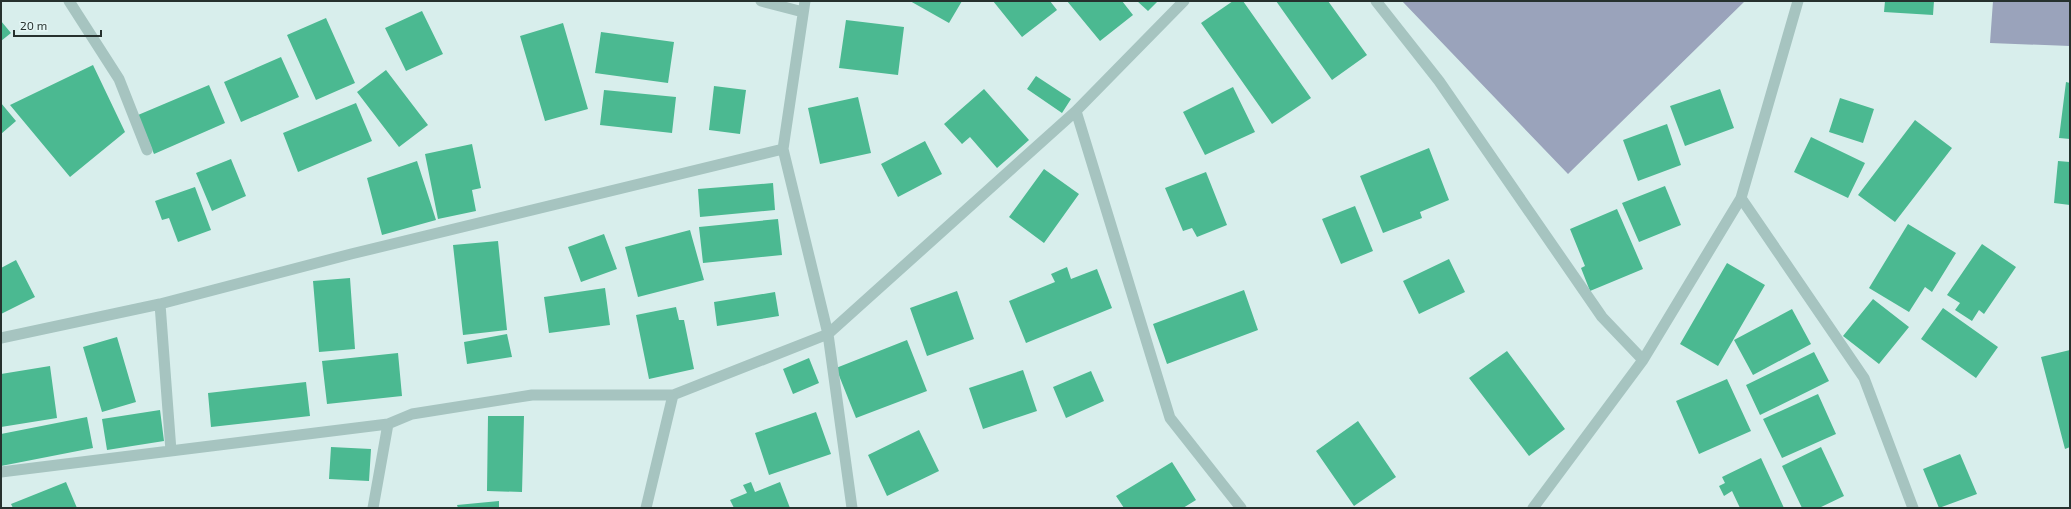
<svg xmlns="http://www.w3.org/2000/svg" width="2071" height="509" font-family="'Exo 2',sans-serif">
<rect width="100%" height="100%" fill="#d8eeec"/>
<path fill="#9aa3bb" d="M1402 1H1745L1568 174Z
M1993 1H2070V46L1990 43Z"/>
<path fill="#4bb991" d="M910 1H962L949 23Z
M993 1H1050L1057 10 1022 37Z
M1067 1H1122L1133 15 1100 41Z
M1137 1H1158L1148 11Z
M1233 1H1243L1311 98 1272 124 1201 23Z
M1276 1H1328L1367 55 1332 80Z
M1885 1H1934L1933 15 1884 12Z
M422 11 443 54 406 71 385 28Z
M326 18 355 83 316 100 287 35Z
M846 20 904 27 898 75 839 68Z
M1 21 11 33 1 41Z
M563 23 588 109 545 121 520 36Z
M601 32 674 42 668 83 595 73Z
M281 57 299 97 241 122 224 82Z
M93 65 125 132 70 177 10 105Z
M386 70 428 125 399 147 357 92Z
M1036 76 1071 99 1062 113 1027 89Z
M2066 82 2070 83V139L2059 138Z
M209 85 225 123 154 154 138 115Z
M714 86 746 90 740 134 709 130Z
M1233 87 1255 132 1205 155 1183 112Z
M984 89 1029 140 997 168 970 137 962 144 944 124Z
M1720 89 1734 128 1685 146 1670 106Z
M604 90 676 97 672 133 600 125Z
M858 97 871 153 820 164 808 108Z
M1840 98 1874 109 1863 143 1829 132Z
M1 103 16 121 1 134Z
M356 103 372 141 298 172 283 133Z
M1915 120 1952 148 1895 222 1858 195Z
M1667 124 1681 165 1638 181 1623 140Z
M1811 137 1865 163 1848 198 1794 172Z
M925 141 942 174 898 197 881 164Z
M472 144 481 188 472 190 476 211 438 219 425 154Z
M1429 148 1449 200 1420 212 1422 218 1383 233 1360 176Z
M231 159 246 196 212 211 196 173Z
M417 161 436 220 382 235 367 178Z
M2058 161 2070 162V205L2054 203Z
M1044 169 1079 194 1044 243 1009 217Z
M1206 172 1227 225 1197 237 1192 228 1183 231 1165 188Z
M773 183 775 210 700 217 698 189Z
M1665 186 1681 225 1639 242 1622 203Z
M195 187 211 230 178 242 169 218 162 220 155 201Z
M1355 206 1373 251 1341 264 1322 219Z
M1617 209 1643 269 1590 291 1581 268 1585 266 1570 229Z
M778 219 782 255 703 263 699 227Z
M1908 224 1956 253 1932 292 1925 287 1909 312 1869 288Z
M690 230 704 280 638 297 625 247Z
M604 234 617 269 581 282 568 247Z
M498 241 507 330 463 335 453 245Z
M1982 244 2016 267 1984 314 1979 310 1972 321 1955 310 1960 303 1947 295Z
M1449 259 1465 292 1419 314 1403 281Z
M16 260 35 297 1 314V268Z
M1727 263 1765 285 1718 366 1680 344Z
M1067 267 1071 279 1097 269 1112 308 1026 343 1009 301 1055 282 1051 274Z
M350 278 355 349 319 352 313 281Z
M605 288 610 325 549 333 544 297Z
M1244 290 1258 330 1167 364 1153 324Z
M957 291 974 339 927 356 910 308Z
M775 292 779 316 717 326 714 302Z
M1873 299 1909 327 1879 364 1843 336Z
M676 307 679 320H684L694 369 649 379 636 315Z
M1943 308 1998 347 1976 378 1921 339Z
M1792 309 1811 344 1753 375 1734 340Z
M507 334 512 357 467 364 464 342Z
M117 337 136 402 102 412 83 347Z
M907 340 927 391 856 418 836 368Z
M2070 350V447L2065 449 2041 357Z
M1507 351 1565 429 1529 456 1469 378Z
M1814 352 1829 381 1760 415 1746 385Z
M398 353 402 396 327 404 322 361Z
M809 358 819 383 793 394 783 369Z
M50 366 57 418 1 427V374Z
M1023 370 1037 411 983 429 969 388Z
M1091 371 1104 401 1066 418 1053 387Z
M1727 379 1751 431 1699 454 1676 401Z
M306 382 310 416 211 427 208 393Z
M1818 394 1836 434 1782 458 1763 419Z
M160 410 164 441 107 450 102 419Z
M816 412 831 454 769 475 755 433Z
M488 416H524L522 492 487 491Z
M87 417 93 448 1 466V434Z
M1358 421 1396 477 1354 506 1316 451Z
M919 430 939 471 887 496 868 455Z
M331 447 371 449 369 481 329 479Z
M1821 447 1844 496 1819 508H1802L1782 466Z
M1960 454 1977 494 1939 508 1923 469Z
M1761 458 1784 508H1740L1732 491 1724 496 1719 486 1725 483 1722 477Z
M1172 462 1196 500 1183 508H1124L1116 496Z
M66 482 77 508H13L11 504Z
M751 482 755 492 780 482 790 508H734L730 500 747 493 743 485Z
M499 501V508H458L457 505Z"/>
<g fill="none" stroke-linecap="round" stroke-linejoin="round">
<path stroke="#a6c4c0" stroke-width="11" d="M69 1 119 79 147 150
M761 1 803 12
M805 1 783 149 828 334 852 508
M1376 1 1439 81 1602 317 1643 360
M1798 1 1741 198 1864 378 1913 508
M1076 111 1170 418 1241 508
M160 304 171 451
M1 338 160 304 351 254 783 149
M1 472 388 424 412 414 532 395H673L828 334 1076 111 1184 1
M373 508 388 424
M646 508 673 395
M1533 508 1643 360 1741 198"/>
</g>
<rect width="2071" height="509" fill="none" stroke="#26312e" stroke-width="4"/>
<path d="M14 30v6h87v-6" fill="none" stroke="#26312e" stroke-width="2"/>
<text x="20" y="30" font-size="12" fill="#26312e" stroke="#e4f6f5" stroke-width="3" paint-order="stroke">20 m</text>
</svg>
